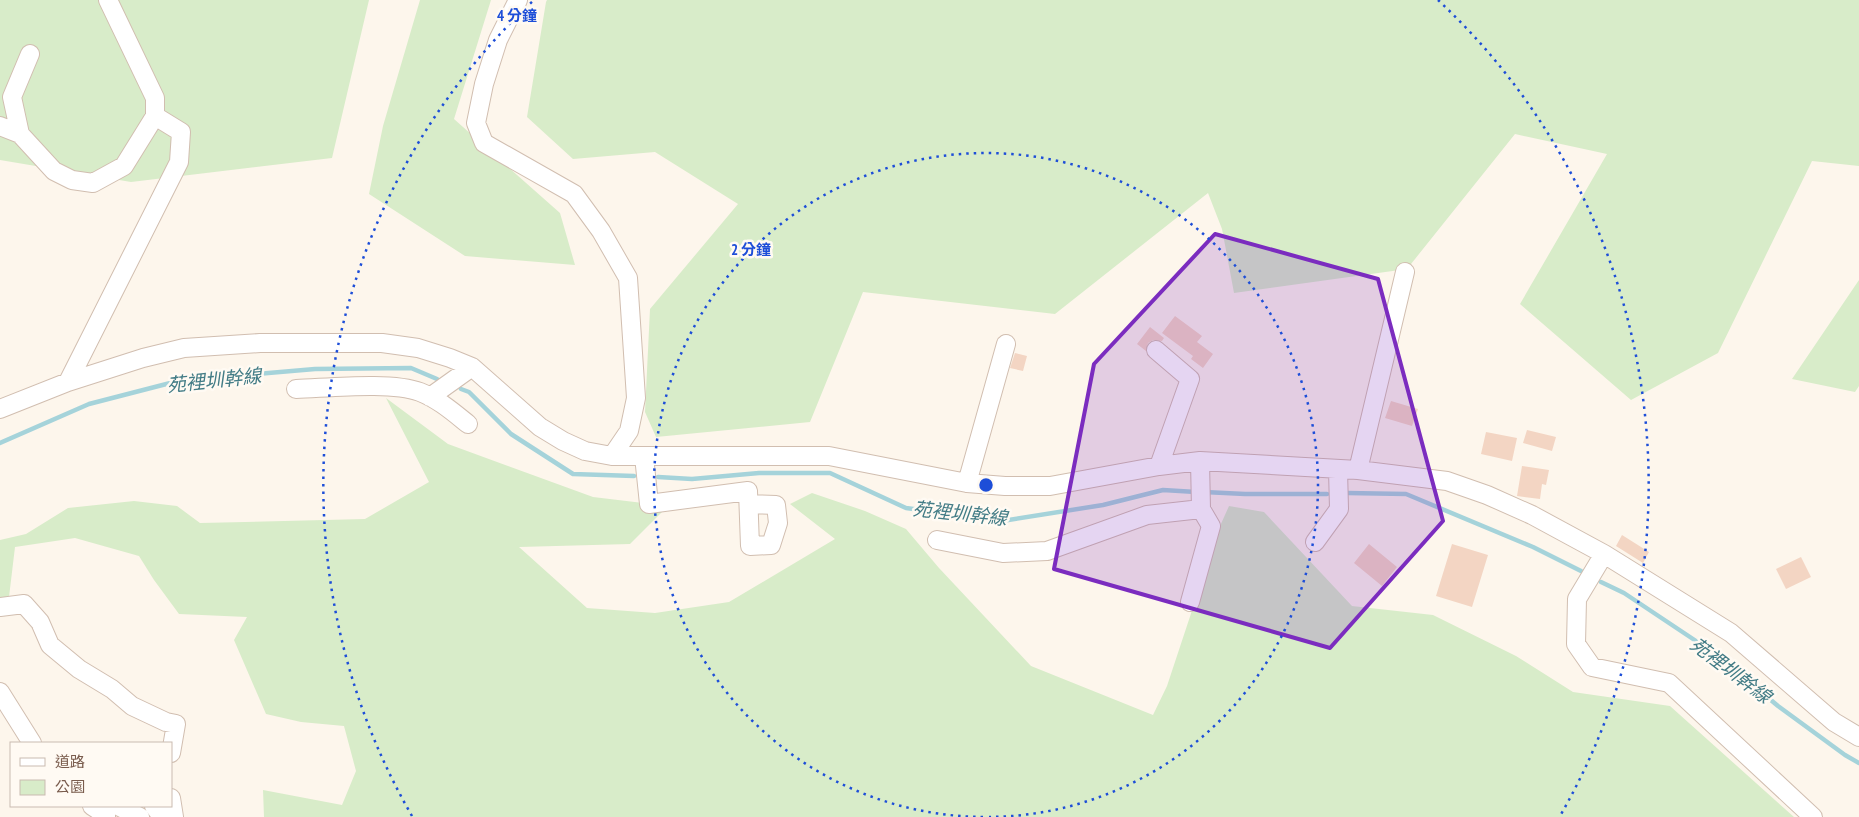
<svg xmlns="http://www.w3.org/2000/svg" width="1859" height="817" font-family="'PT Sans Narrow','Noto Sans TC',sans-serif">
<rect width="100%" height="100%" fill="#fdf6ec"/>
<path fill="#d8ecc9" d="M0 0H369L332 158 131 182 0 160Z
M420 0H491L454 119 560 213 575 265 465 256 369 194 383 126Z
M547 0H1859V166L1812 161 1718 353 1631 400 1520 304 1607 154 1515 134 1407 269 1234 293 1222 229 1208 193 1055 314 863 292 810 422 656 437 645 412 650 309 738 204 655 152 573 159 527 117 546 2Z
M1859 280V386L1855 392 1792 379Z
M386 398 448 444 593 497 668 506 630 544 519 547 587 608 655 613 729 602 835 539 790 504 812 493 865 511 906 529 939 568 1031 666 1153 715 1167 686 1220 526 1229 506 1264 512 1352 606 1433 615 1516 656 1573 692 1670 706 1794 817H264L263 790 342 805 356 771 344 726 301 722 266 714 234 640 247 617 179 614 154 580 139 556 75 538 15 547 9 597 0 599V540L26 534 68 508 134 501 177 506 200 523 365 519 429 482Z"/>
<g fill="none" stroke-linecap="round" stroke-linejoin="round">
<path stroke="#a5d3da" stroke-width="4.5" d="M461 389 469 392 511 434 573 474 634 476
M0 443 89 404 178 381 315 369 411 368 437 379
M658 477 692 479 759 473H830L906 508 1002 521 1103 505 1163 490 1196 492
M1204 492 1245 494H1327
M1347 493 1406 494 1533 547 1581 571
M1601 582 1624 593 1717 655 1778 706 1845 755 1859 763"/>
</g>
<path fill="#f3d5c3" d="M1175 316 1202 336 1197 342 1213 354 1203 368 1191 359 1193 356 1162 333Z
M1150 327 1164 338 1162 341 1153 340 1148 343 1146 351 1137 344Z
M1015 353 1027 356 1023 371 1010 368Z
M1391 401 1418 409 1412 426 1385 418Z
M1527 430 1556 437 1552 451 1523 443Z
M1486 432 1517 438 1512 461 1481 454Z
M1522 466 1549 470 1546 485 1542 484 1540 499 1517 496Z
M1622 535 1649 552 1643 563 1616 546Z
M1369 544 1397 567 1382 586 1354 563Z
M1452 544 1488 555 1472 607 1436 596Z
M1801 557 1811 577 1786 589 1776 569Z"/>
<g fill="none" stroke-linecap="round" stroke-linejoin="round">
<defs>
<path id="minor" d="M108 0 155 98V116
M518 0 498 40 484 84 476 123 484 143 574 194 601 231 628 278 636 398 629 431 612 456
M30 54 12 97 20 134 54 171 72 180 93 183 124 166 155 116 181 132 179 162 68 382
M0 126 20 134
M1156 350 1190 379 1159 466
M296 389C328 388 392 381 420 392 438 399 453 412 468 424
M430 397 472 367
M0 409 68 382 143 358 184 348 260 343H382L418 348 450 358 472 367 540 427 563 441 585 451 612 456H829L967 483 1005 486H1050L1159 466 1200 461 1358 470 1447 481 1487 495 1532 515 1604 554 1731 633 1834 722 1859 737
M644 456 649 504 748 491 750 546 771 545 778 523 776 505 749 504
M1200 461 1201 509
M1358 470 1405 272
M967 483 1006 344
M937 540 1003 553 1047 551 1147 515 1201 509 1211 526 1190 602
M1315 542 1339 509 1338 469
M1604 554 1577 599 1576 644 1592 667 1669 683 1813 817
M0 607 24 604 40 622 50 645 79 669 112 689 132 706 166 722 176 724 171 753
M0 692 32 743
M171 798 174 817
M92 806 106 815V817
M118 806 140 817
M154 806 162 817"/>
</defs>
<use href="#minor" stroke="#d1beb0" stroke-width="20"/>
<use href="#minor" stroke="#fff" stroke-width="18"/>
</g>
<path fill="#7b2cbf" fill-opacity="0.2" stroke="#7b2cbf" stroke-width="4" stroke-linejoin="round" d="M1215 234 1378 279 1443 521 1330 648 1054 569 1094 364Z"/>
<g fill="none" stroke="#1d4ed8" stroke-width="2.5" stroke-dasharray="2.5 5">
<path d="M983 817A332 332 0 1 1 989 817"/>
<path d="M412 816A663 663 0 0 1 534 0M1438 0A663 663 0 0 1 1560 816"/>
</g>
<g text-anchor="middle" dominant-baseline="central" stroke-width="5" stroke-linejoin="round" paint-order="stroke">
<g font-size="19" font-style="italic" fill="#437c86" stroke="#fffaf3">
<text transform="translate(214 380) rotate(-6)">苑裡圳幹線</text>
<text transform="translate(960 513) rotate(6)">苑裡圳幹線</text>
<text transform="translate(1731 670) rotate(37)">苑裡圳幹線</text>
</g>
</g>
<circle cx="986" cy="485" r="8" fill="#1d4ed8" stroke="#fffaf3" stroke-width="2.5"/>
<g font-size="15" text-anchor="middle" font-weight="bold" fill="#1d4ed8" stroke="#fffaf3" stroke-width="5" stroke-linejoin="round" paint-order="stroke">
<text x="517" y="21">4 分鐘</text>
<text x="751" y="255">2 分鐘</text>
</g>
<rect x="10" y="742" width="162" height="65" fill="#fffaf3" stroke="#cabbb1"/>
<rect x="20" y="758" width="25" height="8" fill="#ffffff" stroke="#cabbb1"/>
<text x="55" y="767" font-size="15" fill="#7a5c4d">道路</text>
<rect x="20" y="780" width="25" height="15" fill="#d8ecc9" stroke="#cabbb1"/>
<text x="55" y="792" font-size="15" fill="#7a5c4d">公園</text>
</svg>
